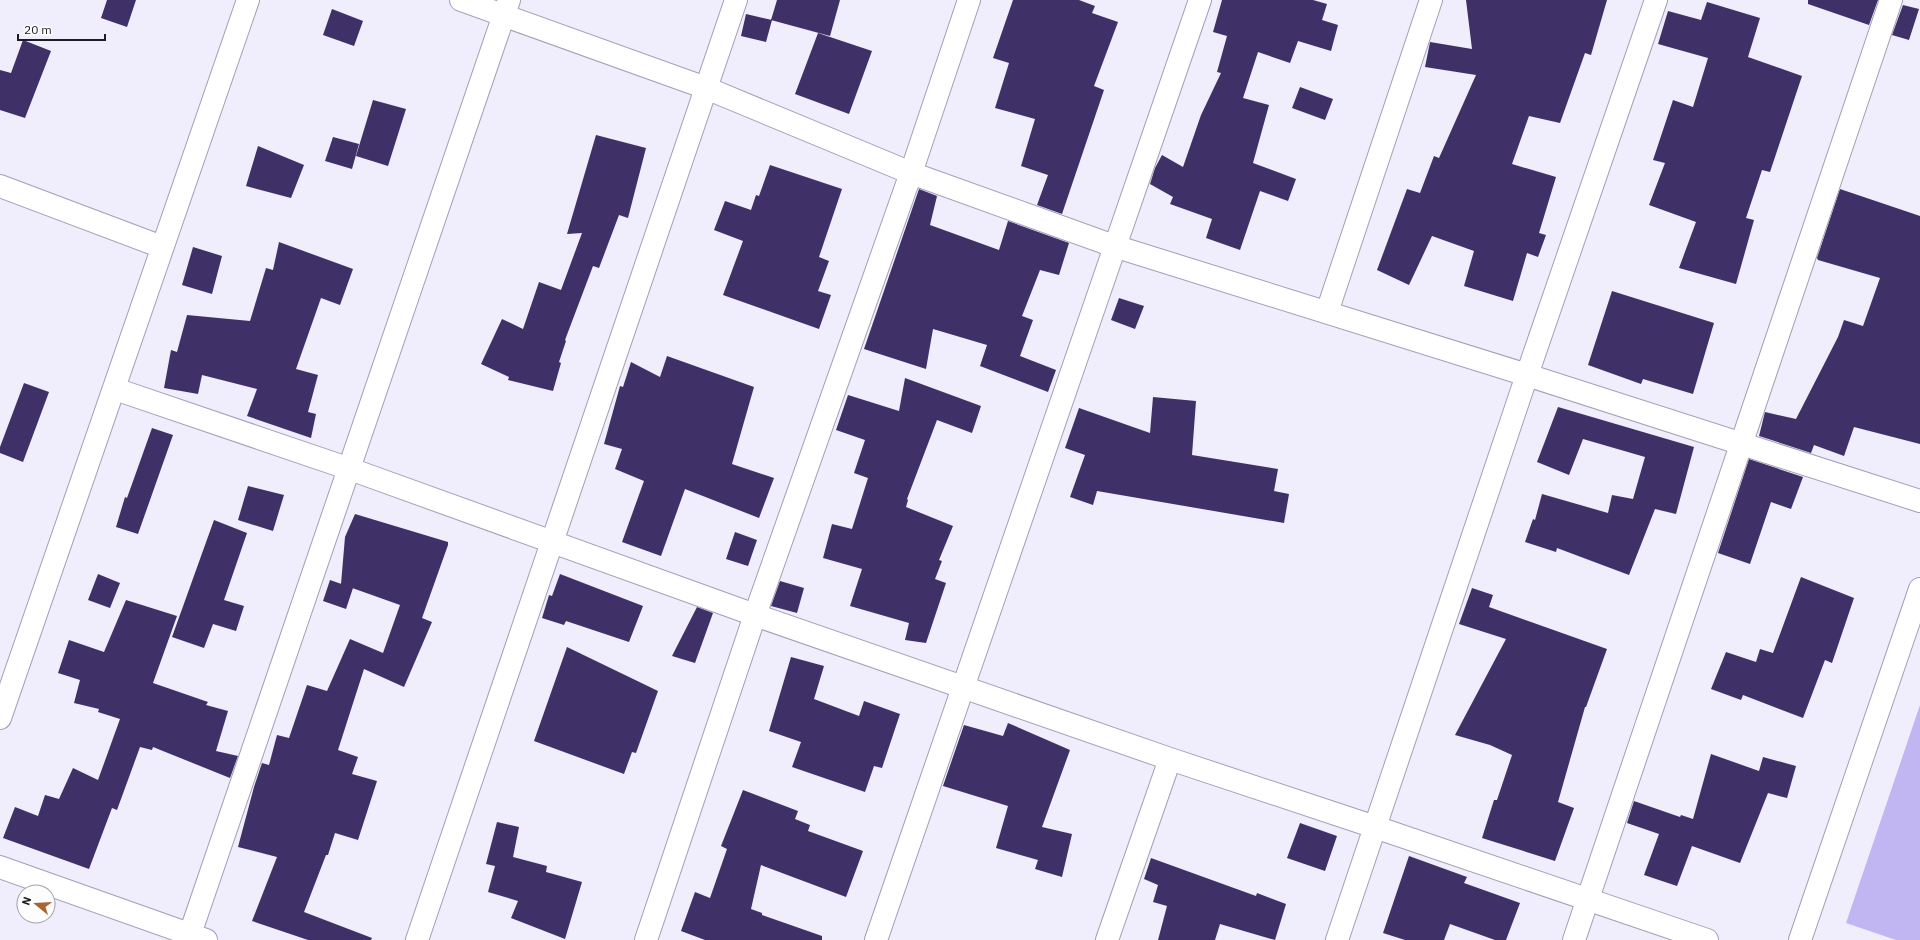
<svg xmlns="http://www.w3.org/2000/svg" width="1920" height="940" font-family="'IBM Plex Sans',sans-serif">
<rect width="100%" height="100%" fill="#f0edfc"/>
<path fill="#c2b6f2" d="M1920 705V940H1896L1846 923Z"/>
<path fill="#3f3068" d="M107 0H136L127 27 101 18Z
M777 0H840L830 36 771 20Z
M1013 0H1079L1095 6 1092 13 1118 22 1094 86 1104 90 1062 214 1037 205 1048 175 1021 166 1035 119 995 108 1009 63 993 58Z
M1222 0H1313L1327 4 1322 20 1338 25 1331 51 1298 41 1290 63 1258 52 1243 98 1269 105 1253 163 1296 179 1288 201 1260 191 1240 250 1206 238 1212 219 1170 204 1173 197 1150 184 1155 168 1162 155 1183 167 1201 115 1221 73 1217 72 1227 36 1213 32Z
M1466 0H1607L1591 55 1585 53 1560 123 1529 116 1512 164 1556 177 1539 233 1546 235 1538 257 1527 253 1513 301 1464 286 1474 251 1432 236 1409 285 1377 270 1407 189 1420 193 1434 156 1439 158 1476 75 1425 67 1430 42 1472 49Z
M1808 0H1878L1869 25 1808 4Z
M1707 2 1760 18 1748 57 1802 76 1770 172 1762 170 1746 218 1754 220 1736 284 1679 268 1696 222 1649 205 1665 163 1653 160 1673 100 1693 107 1708 58 1658 44 1668 11 1701 20Z
M1903 5 1919 9 1909 40 1892 35Z
M332 9 363 21 354 46 323 35Z
M746 14 772 20 766 42 741 36Z
M818 33 872 51 849 114 795 94Z
M23 40 51 51 25 118 0 110V70L11 73Z
M1300 87 1333 99 1325 120 1292 108Z
M373 100 406 109 388 166 356 156Z
M596 135 646 148 628 218 619 215 599 268 593 266 565 340 566 341 559 362 561 363 553 391 508 380 509 377 481 364 502 319 523 329 539 282 561 290 582 233 567 234Z
M333 137 359 144 352 169 325 161Z
M258 146 304 165 291 198 246 186Z
M770 165 842 189 819 257 829 261 818 291 831 295 819 329 723 295 743 241 714 230 725 201 751 210 756 195 759 196Z
M919 189 937 196 930 225 999 250 1008 221 1069 243 1059 275 1040 270 1022 316 1033 320 1020 356 1056 370 1048 392 980 366 987 345 933 329 926 369 864 349Z
M1840 189 1920 216V444L1854 427 1844 456 1814 445 1811 453 1759 436 1765 412 1796 419 1838 337 1844 320 1863 326 1880 278 1818 260 1817 258Z
M279 242 353 269 340 305 321 298 296 369 318 375 308 412 316 414 311 438 247 416 257 389 202 375 198 394 164 388 171 350 177 352 187 315 250 321 266 268 273 270Z
M193 247 222 256 212 294 182 285Z
M1612 291 1714 323 1693 394 1643 379 1641 384 1588 365Z
M1119 298 1144 306 1135 329 1111 320Z
M667 356 754 387 732 464 774 478 759 518 685 489 661 556 622 542 644 481 615 469 622 449 604 444 620 386 623 387 631 362 660 377Z
M905 378 981 406 972 433 937 420 907 499 908 500 906 507 953 526 939 560 942 561 935 579 946 583 926 643 905 640 909 623 850 606 862 569 823 558 832 524 852 529 868 478 854 473 865 440 836 430 848 395 899 411Z
M24 383 49 392 23 462 0 453V447Z
M1153 397 1196 401 1192 455 1278 469 1274 491 1289 494 1284 523 1097 491 1093 505 1070 497 1085 455 1065 448 1079 408 1150 433Z
M1558 407 1694 447 1676 514 1655 509 1629 575 1557 548 1556 552 1525 542 1533 519 1535 520 1542 494 1608 513 1612 495 1633 499 1645 457 1583 439 1569 475 1537 462Z
M152 428 173 435 138 534 116 527 125 497 127 498Z
M1749 459 1803 477 1791 509 1771 502 1750 564 1718 553Z
M248 486 284 495 273 531 238 520Z
M355 514 448 542V545L422 618 432 622 404 687 364 669 338 750 358 757 352 774 377 781 358 840 335 833 328 855H326L304 912 372 938 371 940H308L252 921 277 857 238 847 254 787 262 763 269 765 277 735 289 738 307 685 327 691 350 639 383 653 400 605 341 584 345 537Z
M214 520 247 533 224 600 244 606 236 631 213 624 204 648 172 637Z
M735 532 757 540 748 566 726 559Z
M98 574 120 583 110 608 88 600Z
M560 574 643 606 629 642 566 621 564 625 542 618 549 595 552 596Z
M1801 577 1854 598 1832 663 1825 660 1803 718 1743 695 1741 700 1711 689 1726 652 1756 662 1760 649 1773 653Z
M330 580 353 588 346 609 323 601Z
M780 581 804 588 797 613 771 606Z
M1472 588 1493 595 1489 607 1607 649 1586 707H1585L1558 802 1574 808 1555 861 1482 838 1494 800H1497L1512 755 1490 745 1455 735 1506 639 1459 624Z
M126 600 177 616 153 683 208 702 206 705 228 711 216 751 238 756 230 778 153 747 152 750 140 747 117 810 112 808 89 869 3 838 15 807 38 816 45 795 59 799 73 768 98 780 120 719 98 712 99 709 74 703 80 680 58 673 69 640 104 652Z
M697 607 713 613 695 663 672 656Z
M567 647 658 691 636 753 632 752 624 774 534 741Z
M791 657 824 666 814 699 859 716 864 701 900 714 882 768 874 766 865 792 792 767 801 742 769 731Z
M1008 723 1070 750 1042 827 1072 834 1062 877 1035 869 1038 860 996 848 1008 806 943 786 964 725 1003 736Z
M1711 754 1759 771 1763 757 1796 766 1787 798 1768 793 1740 863 1692 846 1677 886 1644 875 1659 834 1627 823 1634 801 1680 817 1681 815 1693 819Z
M743 790 798 811 795 819 810 825 808 831 863 851 846 897 761 865 751 909 762 913V915L822 936V940H705L681 931 695 892 710 898 727 849 721 846Z
M497 822 519 827 513 857 547 866 546 872 582 882 565 939 511 918 518 901 488 892 495 866 486 864Z
M1300 823 1337 836 1325 871 1287 858Z
M1409 856 1467 877 1464 883 1520 903 1506 940H1495L1450 924 1444 940H1405L1383 933Z
M1151 858 1256 896 1257 893 1286 904 1275 940 1220 924 1215 940H1158L1167 906 1153 902 1158 885 1144 879Z"/>
<g fill="none" stroke-linecap="round" stroke-linejoin="round">
<defs>
<path id="minor" d="M461 0 706 88 911 173 1114 246 1527 375 1920 501
M0 186 162 247
M1327 312 1431 0
M115 389 350 469 755 615 1170 759 1375 827 1707 940
M0 718 248 0
M0 867 206 940
M188 940 509 0
M417 940 736 0
M646 940 755 615 911 173 969 0
M876 940C986 627 1091 313 1200 0
M1107 940 1170 759
M1337 940 1527 375 1656 0
M1574 940 1891 0
M1800 940 1920 589"/>
</defs>
<use href="#minor" stroke="#a39fb6" stroke-width="24"/>
<use href="#minor" stroke="#fff" stroke-width="22"/>
</g>
<g transform="translate(36 904) rotate(288)"><circle r="19" fill="#fdfdfd" stroke="#a3a3a6"/>
<path d="M0-3L7 15L0 10L-7 15Z" fill="#a86533"/>
<text y="-6" font-size="11" font-weight="bold" text-anchor="middle" fill="#1d1b24">N</text>
</g>
<path d="M18 34v6h87v-6" fill="none" stroke="#1d1b24" stroke-width="2"/>
<text x="24" y="34" font-size="12" fill="#1d1b24" stroke="#fdfdfd" stroke-width="3" paint-order="stroke">20 m</text>
</svg>
